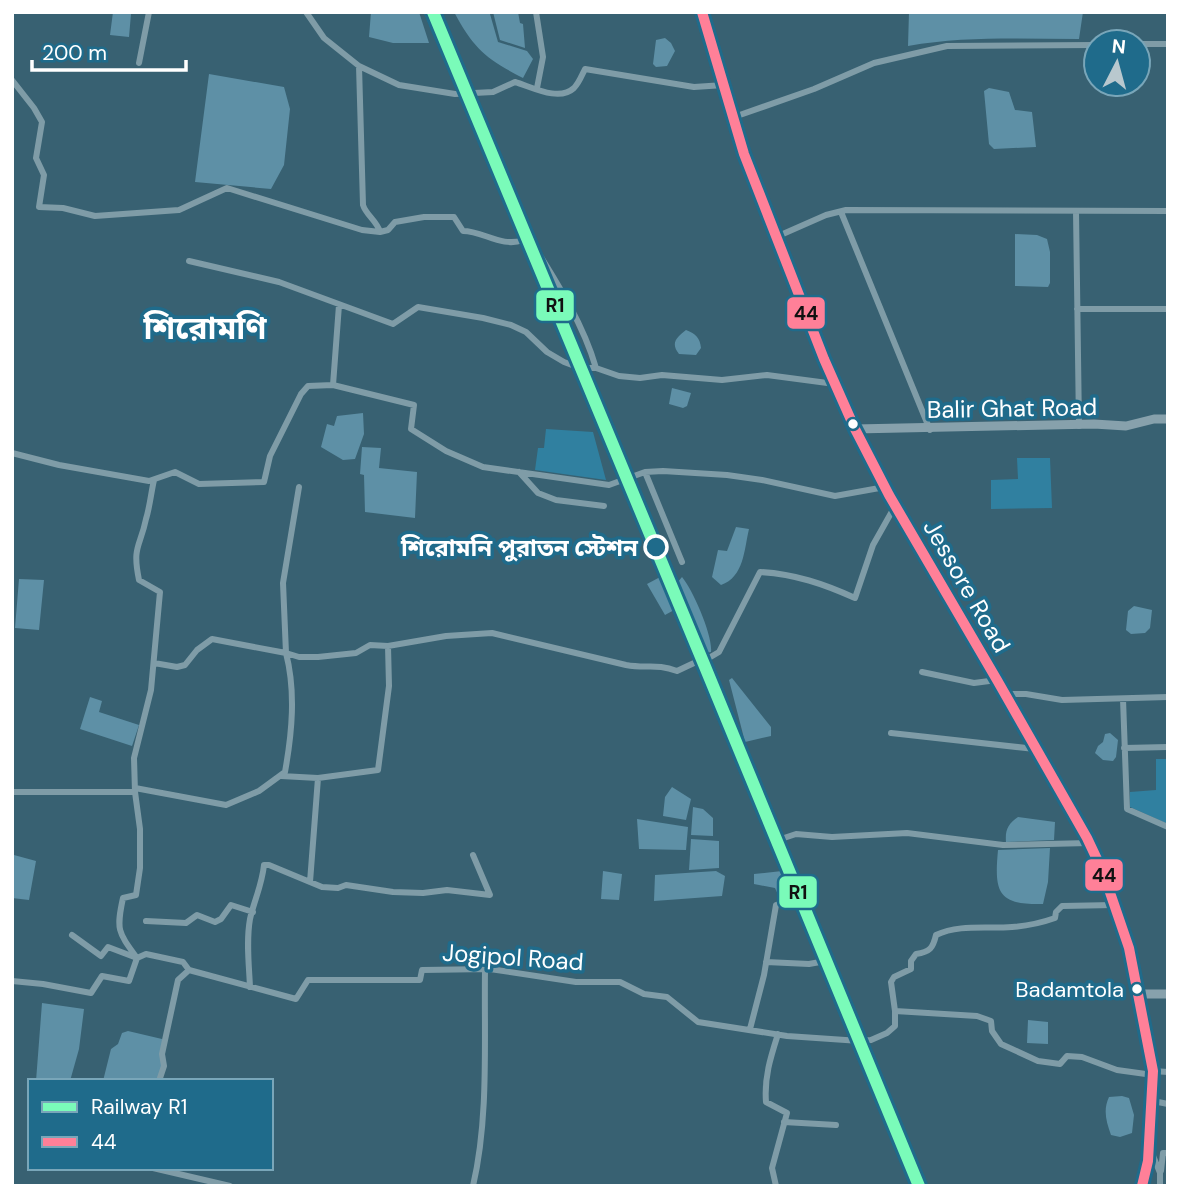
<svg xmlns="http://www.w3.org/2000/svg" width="1180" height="1198" font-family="'DM Sans','Noto Sans Bengali',sans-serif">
<rect width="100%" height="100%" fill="#386172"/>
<path fill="#3080a0" d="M546 429 593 432 606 480 535 470 538 448H544Z
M1017 458H1050L1052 508 991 509V480L1018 479Z
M1156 759H1168V824L1130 807V792L1156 790Z"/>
<path fill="#5e90a6" d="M113 12 131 14 129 37 110 35Z
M371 12H419L429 43H393L369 37Z
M454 12 490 14 498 42 527 51 533 59 523 78C486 59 474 49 454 12Z
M493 12H518L520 23 523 24 525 48 500 40Z
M909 12H1083L1079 39C1022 39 964 36 908 46Z
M665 38 671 43 675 51 667 66 656 67 653 64 656 40Z
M209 74 284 87 290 109 284 165 271 189 195 182Z
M989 88 1009 92 1015 110 1032 112 1036 147 994 149 989 144 984 91Z
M1015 234 1037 235 1047 239 1050 252V283L1048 287 1015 286Z
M686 330C696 334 700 338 701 348L696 355 679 354C670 343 677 337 686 330Z
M672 388 691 393 687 406 683 408 669 404Z
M363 413 364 434 355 459 343 460 321 447 327 424 334 426 337 416Z
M362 447 381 448 379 468 417 472 415 518 365 512 364 475 360 474Z
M736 527 749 529C744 550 744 577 721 585L712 577 718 550 727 551Z
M662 576 676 609 665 615 647 584Z
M682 577C693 590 713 636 711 652L705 653 677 583Z
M19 579 44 580 39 630 15 628Z
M1134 606 1152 610 1150 628 1145 633 1131 634 1126 630 1128 611Z
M732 678 771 727V736L745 742 729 680Z
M90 697 102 701 99 712 139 725 132 746 80 729Z
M1110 733 1118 740 1116 757 1113 761 1103 760 1095 753 1098 746 1103 742 1105 734Z
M672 787 691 799 686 820 663 816 665 797Z
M693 807 703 809 713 818V836L691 835Z
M1018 817 1055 822 1054 840 1006 842C1005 830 1008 824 1018 817Z
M637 819 688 827 686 850 639 849Z
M691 839 719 841V868L689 870Z
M1050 848 1048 882 1043 904C998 905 994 893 998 850Z
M14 855 36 861 29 900 12 898Z
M603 871 622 874 619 900 601 899Z
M716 871 725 876 722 896 654 901 655 875Z
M782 871 792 895 780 899 775 888 754 884V874Z
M42 1003 84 1009 79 1049 70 1081H36Z
M1028 1020 1048 1022V1044L1027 1043Z
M128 1031 162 1039V1067L157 1081H103L111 1049 118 1044 122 1033Z
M1122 1096 1129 1098 1134 1115 1132 1133 1120 1137 1111 1135C1106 1121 1103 1110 1109 1097Z"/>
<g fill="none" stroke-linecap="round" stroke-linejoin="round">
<path stroke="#7f9ca7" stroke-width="6" d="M306 12 324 38 359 66 399 85 455 94 493 92 515 82C532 87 559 102 574 88 579 83 582 75 585 69L694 87 724 85
M427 12 462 93
M536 12 543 57 537 88
M1138 44H1168
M139 63 149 12
M359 66 363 205C366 215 377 221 380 232
M12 80 34 108 42 122 36 158 44 175 39 207 63 208 95 216 179 210 227 188 362 230 380 232 388 230 395 222 424 217H454L463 231C483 231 502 248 523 240L525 244 531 241C556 281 583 323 596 368
M734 117 814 89 874 63 947 46 1096 45
M1076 211 1079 426
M841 212 930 430
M776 237 826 215 846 210 1168 211
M189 261 279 282 393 324 418 307 483 318 511 325 526 332 547 352 564 362 580 368H596L619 376 640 378 662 375 722 380 767 375 835 384
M339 305 333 385 414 405 411 429 446 451 483 467 609 485 645 472 663 471 727 475 762 480 835 496 885 487
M1077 309H1168
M12 453 59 465 149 481 175 472 199 484 264 482 270 456 301 394 308 386 333 385
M519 472 538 493 556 500 604 506
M645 472 682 562
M154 480C151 493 150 506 146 519 140 548 132 546 139 580L160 592 151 690 134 758 135 792 140 829V868L136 895 123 898C116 930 118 932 137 958L146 954 183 962 189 970 296 999 308 980H420L422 970 490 969 576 982H620L644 994 667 997 698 1022 787 1036 860 1041 871 1040 887 1033 895 1026V1011L977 1016 991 1021 992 1031 1001 1044 1038 1061 1060 1064 1067 1056 1082 1057 1117 1070 1153 1075
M299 487 283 583 286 653 299 657H318L356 653 370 645 388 646 446 636 492 633 626 665C647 669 656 663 677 671L694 663 702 662 719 652 760 572C795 574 824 584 855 598L873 545 895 506
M922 672 974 683 997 680
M1005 694H1026L1062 700 1168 697
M1123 699 1127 809 1168 827
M891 733 1035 749
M1124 748 1168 747
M281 776 318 778 310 882
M318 778 378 770 389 686 388 646
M135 788 226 805 259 791 285 772C292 733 296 692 286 653L212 639 197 650 185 665 177 667 154 663
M12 792H135
M784 838 796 834 832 837 907 833 1003 845 1089 843
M146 921 186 923 197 915 215 922 221 919 231 905 253 912
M766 962 809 964 820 962
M12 981 43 984 91 993 102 976 129 981 137 958 108 947 101 956 72 935
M250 987C249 965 246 941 250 919 254 901 262 885 264 865H269L322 887 338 888 346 885 393 892 423 893 447 890 490 895 473 855
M895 1011 891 982 894 977 911 969V961L916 954C930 952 933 948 936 935 959 924 986 929 1012 927 1026 926 1041 923 1055 918L1056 912 1062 906 1114 905
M750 1029 764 975 776 905 795 899
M1153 1071 1168 1072
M159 1081 164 1066 162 1054 178 980 189 970
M1153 1101 1168 1104
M784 1122 836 1125
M1150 1148 1160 1173V1186
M153 1168 230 1186
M1161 1171 1163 1153H1168
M473 1186C489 1118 484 1040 485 970
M776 1186 772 1168 787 1113 766 1102C764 1077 771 1056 778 1034"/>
<path stroke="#87a1ac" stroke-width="9" d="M855 429 1094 424 1126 426 1154 419H1168
M1139 994H1168"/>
<path stroke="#8ca5ae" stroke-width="10" d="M702 12 744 154 824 359 855 429 889 495 997 680 1087 838 1103 872 1129 948 1153 1071 1148 1161 1142 1186"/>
<defs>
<path id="bus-1" d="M702 12 744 154 824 359 855 429 889 495 997 680 1087 838 1103 872 1129 948 1153 1071 1148 1161 1142 1186"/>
</defs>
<use href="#bus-1" stroke="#1f6b8b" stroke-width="16"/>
<use href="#bus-1" stroke="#ff8098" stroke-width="10"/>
<defs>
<path id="rail-1" d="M433 12C595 403 759 794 919 1186"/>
</defs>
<use href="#rail-1" stroke="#1f6b8b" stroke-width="18"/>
<use href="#rail-1" stroke="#7afbb9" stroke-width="12"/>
</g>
<g fill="#fff" stroke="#1f6b8b" stroke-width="2.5">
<circle cx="853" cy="424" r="6"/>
<circle cx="1137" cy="989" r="6"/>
</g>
<circle fill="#1f6b8b" stroke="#fff" stroke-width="3.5" cx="656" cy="547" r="11"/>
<g text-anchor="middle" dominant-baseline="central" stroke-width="7" stroke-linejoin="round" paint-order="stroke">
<g font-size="22" fill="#fff" stroke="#1f6b8b" text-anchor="end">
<text x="1124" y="989">Badamtola</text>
</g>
<g font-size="24" fill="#fff" stroke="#1f6b8b">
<text transform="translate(1012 408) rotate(-1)">Balir Ghat Road</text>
<text transform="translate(967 586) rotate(60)">Jessore Road</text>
<text transform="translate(513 957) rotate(4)">Jogipol Road</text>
</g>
<g font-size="24" font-weight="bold" fill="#fff" stroke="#1f6b8b" text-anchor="end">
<text x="638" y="547">শিরোমনি পুরাতন স্টেশন</text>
</g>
<g font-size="32" font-weight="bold" fill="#fff" stroke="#1f6b8b">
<text x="205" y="328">শিরোমণি</text>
</g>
</g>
<g stroke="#1f6b8b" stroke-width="2.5">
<rect x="535" y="289" width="40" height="33" rx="7" fill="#7afbb9"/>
<rect x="786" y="296" width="40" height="34" rx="7" fill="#ff8098"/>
<rect x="1084" y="858" width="40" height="34" rx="7" fill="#ff8098"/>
<rect x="778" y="875" width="40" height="34" rx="7" fill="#7afbb9"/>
</g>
<g font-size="19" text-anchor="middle" font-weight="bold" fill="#111">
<text x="555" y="312">R1</text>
<text x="806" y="320">44</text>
<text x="1104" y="882">44</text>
<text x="798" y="899">R1</text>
</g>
<rect width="1180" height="1198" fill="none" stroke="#ffffff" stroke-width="28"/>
<rect x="28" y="1079" width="245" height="91" fill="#1f6b8b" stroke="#79a6b9" stroke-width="2"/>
<rect x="42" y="1102" width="35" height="10" fill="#7afbb9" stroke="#79a6b9" stroke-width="2"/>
<text x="91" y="1114" font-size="21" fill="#ffffff">Railway R1</text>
<rect x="42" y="1137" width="35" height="10" fill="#ff8098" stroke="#79a6b9" stroke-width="2"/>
<text x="91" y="1149" font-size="21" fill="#ffffff">44</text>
<g transform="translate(1117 63) rotate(6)"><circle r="33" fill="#1f6b8b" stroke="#79a6b9" stroke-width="2"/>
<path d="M0-5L12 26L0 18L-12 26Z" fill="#b9c8ce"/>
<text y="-10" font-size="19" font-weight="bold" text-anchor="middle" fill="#ffffff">N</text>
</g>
<path d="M32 60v10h154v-10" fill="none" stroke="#ffffff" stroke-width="3.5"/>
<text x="42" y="60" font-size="21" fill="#ffffff" stroke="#1f6b8b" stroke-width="5" paint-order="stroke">200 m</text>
</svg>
